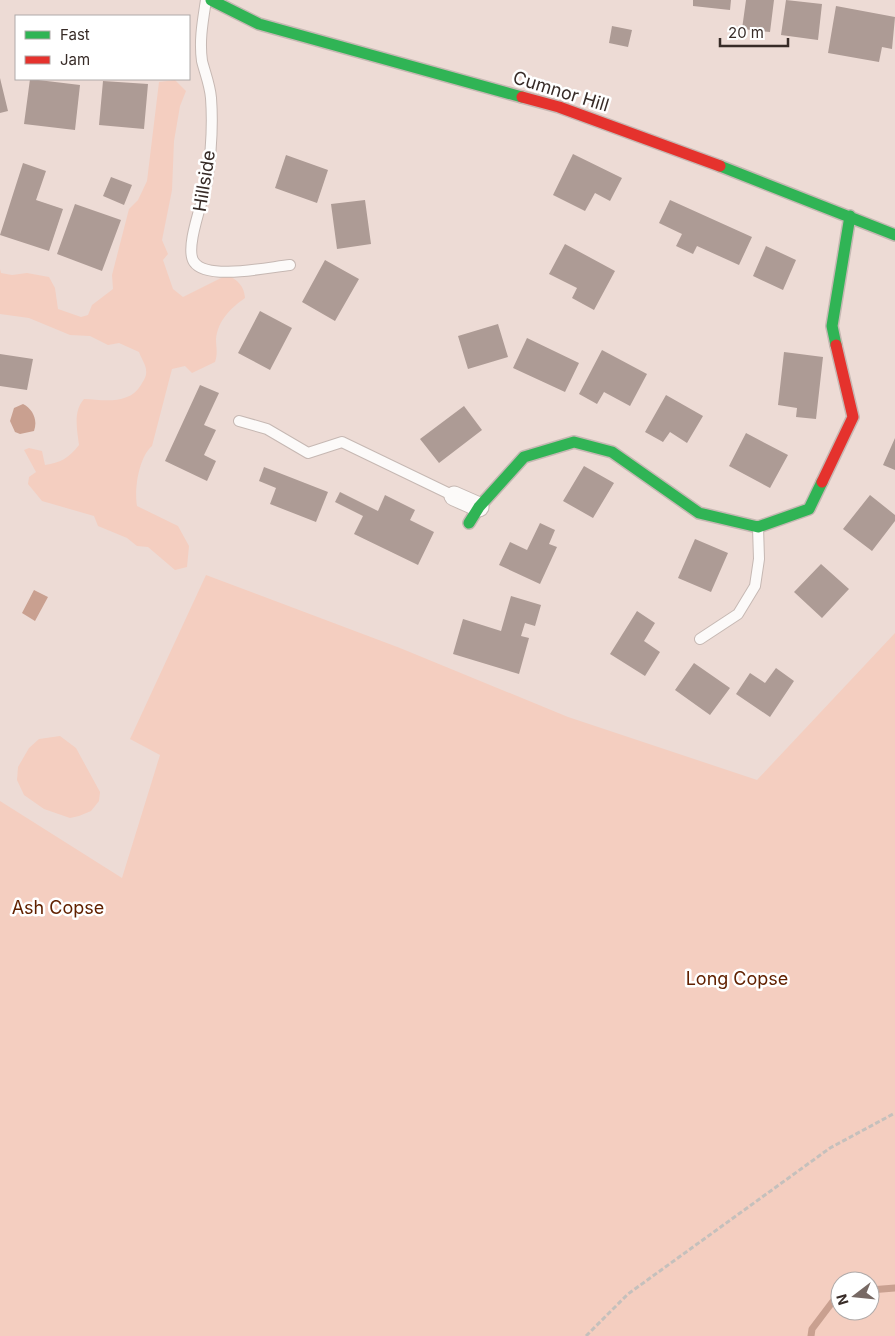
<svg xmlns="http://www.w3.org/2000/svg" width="895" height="1336" font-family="Inter,sans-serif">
<rect width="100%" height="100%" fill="#eddbd5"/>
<path fill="#f4cec0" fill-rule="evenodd" d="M175 80 186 91 180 106 174 141 172 190 162 240 168 254 163 260 173 289 183 297 227 275C238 280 244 286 245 298 231 308 218 320 216 339 216 347 218 353 215 362L192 373 185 366 172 369 152 446C139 457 134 489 137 506L178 526 189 546 187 567 175 570 148 547 137 546 127 538 98 526 94 516 42 501 28 484 29 477 36 472 24 450 29 448 42 451 45 465C60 463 69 458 79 445 77 430 73 411 84 399 104 400 129 405 141 385 144 380 147 376 146 370 146 365 141 358 139 352L119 343 108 345 90 336 70 335 29 318 0 314V269L1 273 12 275 27 273 49 277 55 288 58 309 81 317 88 315 92 305 113 289 112 275 129 209 138 200 147 181 159 82Z
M206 575 400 648 568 717 757 780 895 633V1336H0V801L122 878 160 755 130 739ZM840 1281H870V1311H840Z
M60 736 76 748 100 792 99 801 91 811 79 816 70 818 44 809 24 795 17 780 18 767 29 748 39 739Z"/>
<path fill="#c9a090" d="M23 404C33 409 38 420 34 431L20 434 15 432 10 421 14 408Z
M34 590 48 597 35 621 22 613Z"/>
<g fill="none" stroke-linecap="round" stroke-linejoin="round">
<path stroke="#c9a090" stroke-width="7" d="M870 1290 895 1288
M811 1336 812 1329 840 1292"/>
</g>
<path fill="#ad9b95" d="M693 0H731L730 10 693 6Z
M746 0H774L770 32 742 29Z
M786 0 822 4 818 40 781 35Z
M836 6 895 17 892 49 882 47 879 62 828 53Z
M612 26 632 30 628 47 609 43Z
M0 78 8 111 0 113Z
M30 79 80 85 75 130 24 124Z
M103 81 148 84 144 129 99 125Z
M573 154 622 178 610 201 595 193 585 211 553 195Z
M286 155 328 170 317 203 275 188Z
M23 163 46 171 36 200 63 209 49 251 0 235Z
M111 177 132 185 124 205 103 196Z
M365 200 371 244 337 249 331 204Z
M670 200 752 237 739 265 697 246 693 254 676 246 682 234 659 223Z
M75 204 121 220 102 271 57 254Z
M565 244 615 271 594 310 572 298 577 288 549 274Z
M766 246 796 260 783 290 753 276Z
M325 260 359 279 335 321 302 302Z
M260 311 292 328 270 370 238 353Z
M498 324 508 357 468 369 458 336Z
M527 338 579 363 565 392 513 368Z
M602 350 647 374 630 406 604 392 597 404 579 394Z
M784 352 823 357 816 419 796 417 797 408 778 405Z
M0 354 33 359 27 390 0 386Z
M200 385 219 393 204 425 216 430 204 455 216 461 207 481 165 461Z
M666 395 703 416 687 443 670 432 663 442 645 432Z
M464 406 482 430 439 463 420 439Z
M746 433 788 455 770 488 729 466Z
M895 438V470L883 465Z
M584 466 614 483 593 518 563 501Z
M264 467 328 492 316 522 270 504 276 488 259 481Z
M340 492 378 511 385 495 415 510 410 520 434 532 418 565 354 534 363 516 335 502Z
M870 495 895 515V521L872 551 843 529Z
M540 523 555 530 549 544 557 547 540 584 499 565 510 542 527 550Z
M695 539 728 553 711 592 678 578Z
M821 564 849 589 822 618 794 592Z
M511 596 541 605 535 626 525 623 521 636 529 638 519 674 453 654 463 619 501 631Z
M637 611 655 623 644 641 660 652 645 676 610 654Z
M694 663 730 688 710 715 675 690Z
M776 668 794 681 770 717 736 694 750 673 765 683Z"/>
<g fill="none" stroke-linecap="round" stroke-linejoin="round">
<defs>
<path id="lane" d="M206 0C203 20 199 40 202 61 205 73 210 85 211 98 213 125 211 154 207 181 204 199 184 248 194 262 207 281 269 267 290 265
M239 421 267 429 308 453 342 442 454 496
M700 639 738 614 755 586 759 559 758 527"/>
<path id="street" d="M454 496 479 507"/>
<path id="fast" d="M211 0 259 24 522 97
M720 166 895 235
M836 345 832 326 850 216
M469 523 479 507 524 457 574 442 612 452 699 513 758 527 809 509 822 482"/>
<path id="jam" d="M522 97 559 107 720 166
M822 482 853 417 836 345"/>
</defs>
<use href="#lane" stroke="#c6b8b3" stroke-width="12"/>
<use href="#street" stroke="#c6b8b3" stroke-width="21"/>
<use href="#fast" stroke="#c6b8b3" stroke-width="14"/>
<use href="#jam" stroke="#c6b8b3" stroke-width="14"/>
<path stroke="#c5c0bc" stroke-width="3" stroke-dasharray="5 2.5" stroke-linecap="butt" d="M586 1336 628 1294 830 1148 895 1113"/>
<use href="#lane" stroke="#fcfaf9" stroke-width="10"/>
<use href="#street" stroke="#fcfaf9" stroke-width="19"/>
<use href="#fast" stroke="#30b455" stroke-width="11"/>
<use href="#jam" stroke="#e5322d" stroke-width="11"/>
</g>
<g text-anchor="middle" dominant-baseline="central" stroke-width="5" stroke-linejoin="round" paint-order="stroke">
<g font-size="18" fill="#372b27" stroke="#fff">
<text transform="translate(561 91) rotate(17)">Cumnor Hill</text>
<text transform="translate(204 181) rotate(-81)">Hillside</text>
</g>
<g font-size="18" fill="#612100" stroke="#fff">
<text x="58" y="907">Ash Copse</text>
<text x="737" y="978">Long Copse</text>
</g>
</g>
<rect x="15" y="15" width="175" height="65" fill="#ffffff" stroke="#afaaa9"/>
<rect x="25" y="31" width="25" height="8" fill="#30b455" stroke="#afaaa9"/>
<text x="60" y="40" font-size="15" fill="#372b27">Fast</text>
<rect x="25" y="56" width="25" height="8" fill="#e5322d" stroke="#afaaa9"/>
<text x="60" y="65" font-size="15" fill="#372b27">Jam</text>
<g transform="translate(855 1296) rotate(254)"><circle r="24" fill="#ffffff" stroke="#afaaa9"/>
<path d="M0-4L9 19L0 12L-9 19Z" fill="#776964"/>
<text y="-8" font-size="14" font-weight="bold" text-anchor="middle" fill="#372b27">N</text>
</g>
<path d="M720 38v8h68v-8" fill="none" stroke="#372b27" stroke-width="2.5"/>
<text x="728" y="38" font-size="15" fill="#372b27" stroke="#ffffff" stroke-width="4" paint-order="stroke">20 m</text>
</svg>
